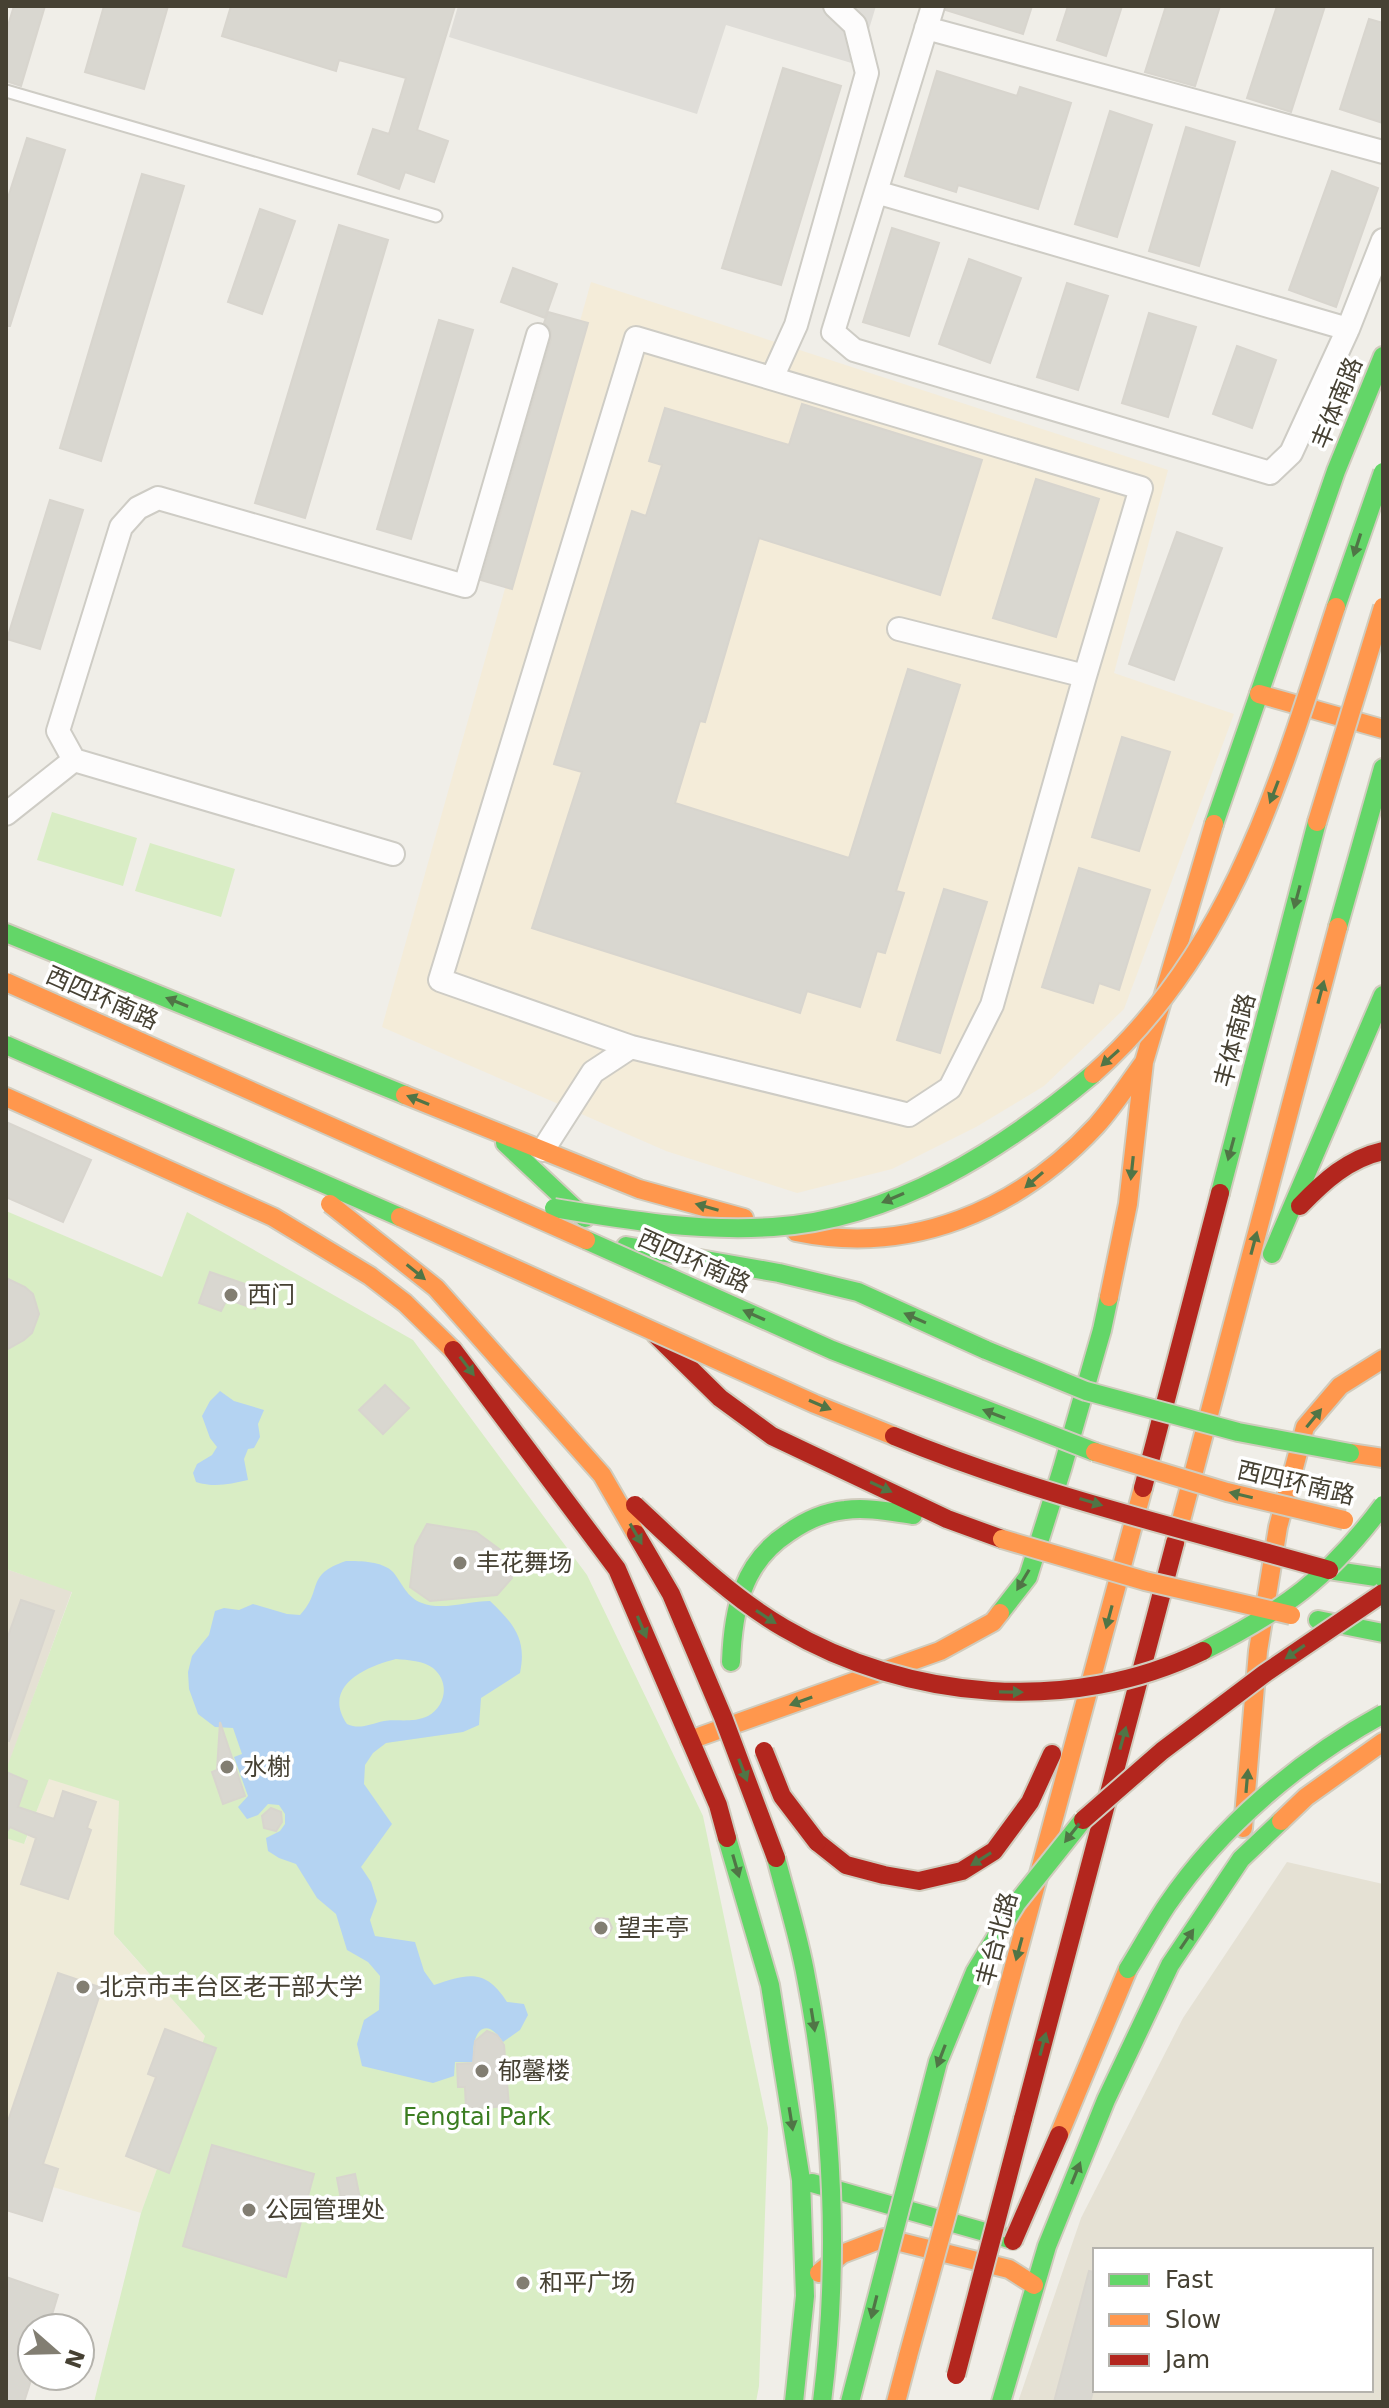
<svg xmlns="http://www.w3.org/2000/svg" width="1389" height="2408" font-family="'DejaVu Sans','Noto Sans SC',sans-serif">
<rect width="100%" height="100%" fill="#f0eee8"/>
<path fill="#e5e1d4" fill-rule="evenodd" d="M6 1569 72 1591 6 1772Z
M1287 1862 1383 1884V2402H1018L1081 2218 1183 2018ZM1095 2250H1371V2390H1095Z"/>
<path fill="#f4ecd9" d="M591 282 1168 470 1114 673 1234 714 1124 1009 1044 1086 976 1127 892 1169 797 1193 666 1151 382 1027Z"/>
<path fill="#efebd9" d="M49 1778 119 1801 117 1938 205 2036 141 2213 53 2187 58 2168 6 2152V1838L25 1843Z"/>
<path fill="#d9edc5" d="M52 812 137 838 123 886 37 860Z
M150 843 235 869 221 917 135 891Z
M6 1211 162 1277 187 1212 413 1340 587 1575 703 1816 768 2128 759 2386 756 2402H94L141 2213 205 2036 114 1934 119 1801 49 1779 24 1844 6 1838V1770L72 1592 6 1569Z"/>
<path fill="#dfddd8" d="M458 6H876L858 65 726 25 697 114 449 37Z"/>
<path fill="#b4d3f2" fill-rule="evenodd" d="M220 1391 234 1401 264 1410 258 1424 260 1437 254 1448 248 1449 244 1459 248 1480C230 1484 215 1488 196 1482L193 1473 197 1464 212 1455 217 1447 210 1438 202 1416 210 1401Z
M346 1561C361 1561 382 1561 393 1572 402 1583 407 1598 422 1603 442 1611 469 1601 490 1601 514 1624 527 1639 520 1673L481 1698 479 1725 463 1732 386 1743 373 1753 365 1765 364 1784 392 1824 361 1867 371 1882 377 1901 370 1920 375 1936 415 1942 424 1971 434 1985C468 1974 485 1968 507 2002L524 2004 528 2015 520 2030 503 2042C483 2012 470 2037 474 2062H455L454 2076 433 2083 362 2066 357 2044 364 2020 379 2010 380 1976 368 1962 347 1950 336 1914 317 1898 296 1864 279 1858 268 1851 266 1838 280 1831 285 1824V1814L279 1805 268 1804 258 1815 247 1819 238 1807 248 1796 234 1757 242 1754 233 1728 215 1727 198 1714 189 1689 188 1672 192 1656 209 1635 215 1611 224 1608 239 1610 253 1604 287 1614 300 1615C324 1590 304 1575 346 1561ZM396 1659C408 1660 424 1661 433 1668 450 1682 446 1706 428 1716 414 1723 399 1719 384 1721 370 1724 360 1730 347 1724 321 1686 367 1666 396 1659Z"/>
<path fill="#d9d7d0" stroke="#d8d5ce" stroke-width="2" d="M14 6H45L21 86 6 81V32Z
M104 6H168L144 89 85 72Z
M231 6H455L417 130 448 141 434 182 405 172 399 189 358 174 373 129 389 134 406 78 339 60 336 71 222 36Z
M947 6H1032L1023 34 946 10Z
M1068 6H1122L1106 56 1057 40Z
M1166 6H1220L1195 86 1145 72Z
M1277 6H1325L1291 112 1247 98Z
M1369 19 1383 23V123L1340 109Z
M783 68 841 86 781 285 722 268Z
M937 71 1017 96 1020 87 1071 103 1038 209 958 185 956 192 905 176Z
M1110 111 1152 125 1117 237 1075 224Z
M1186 127 1235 142 1199 266 1149 251Z
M27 138 65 150 10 326H6V204Z
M1332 171 1378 188 1336 307 1289 290Z
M142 174 184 186 101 461 60 448Z
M260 209 295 221 262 314 228 302Z
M339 225 388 240 305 518 255 503Z
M892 228 939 243 909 336 863 322Z
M969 259 1021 278 990 363 939 344Z
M513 268 557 284 545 318 501 302Z
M1067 283 1108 296 1078 390 1037 377Z
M548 312 588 323 512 589 481 580 551 339V331L544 323Z
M1149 313 1196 327 1168 417 1122 403Z
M439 320 473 330 411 539 377 529Z
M1237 346 1276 360 1252 428 1213 414Z
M802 404 982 460 940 595 759 538 705 722 700 721 675 803 849 858 908 669 960 685 896 891 904 893 885 953 877 951 860 1007 807 991 800 1013 532 928 582 772 554 764 632 511 646 516 662 465 649 461 665 408 789 445Z
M1036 479 1099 499 1056 637 993 618Z
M50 500 83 510 40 649 7 639Z
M1177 532 1222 548 1174 680 1129 664Z
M1122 737 1170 752 1139 851 1092 837Z
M1079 868 1150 890 1119 990 1099 983 1093 1003 1042 987Z
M944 889 987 902 940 1053 897 1040Z
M6 1122 91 1160 63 1222 6 1197Z
M210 1272 262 1290 255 1309 227 1299 221 1311 199 1303Z
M6 1278 25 1287 33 1294 39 1314 32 1333 24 1340 6 1350Z
M385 1385 409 1408 383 1434 359 1410Z
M427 1524 476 1532 506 1554 512 1578 497 1595 430 1601 410 1587 415 1546Z
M21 1600 54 1611 9 1741 6 1740V1642Z
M220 1722 245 1796 223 1804 212 1772 217 1770Z
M6 1772 27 1781 18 1807 54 1819 63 1791 96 1802 87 1828 91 1830 68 1899 21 1884 36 1838 10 1827 6 1833Z
M271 1808 281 1812 282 1822 276 1831 264 1828 262 1816Z
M597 1918 608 1919 612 1928 606 1938 595 1936 590 1928Z
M58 1973 102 1988 43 2164 58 2169 42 2221 6 2210V2127Z
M165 2029 216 2048 169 2173 126 2156 156 2077 148 2074Z
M487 2031 497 2035 504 2045 509 2106 466 2109 465 2087H458L457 2064 473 2063 475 2041Z
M212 2145 314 2174 286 2277 183 2246Z
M355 2174 364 2218 345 2221 337 2178Z
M1089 2271 1095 2272V2384L1090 2402H1054Z
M6 2277 58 2295 48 2328H32V2377L24 2402H6Z"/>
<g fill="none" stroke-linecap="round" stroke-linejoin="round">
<defs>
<path id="lane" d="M6 91 436 216"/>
<path id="street" d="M933 6 833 332 854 350 1270 473 1291 453 1348 329 1383 240
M926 28 1383 152
M876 192 1348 329
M772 378 796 325 867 73 855 25 835 6
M74 760 58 731 121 527 138 508 158 498 465 586 538 335
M6 814 74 760 393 854
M631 1047 440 980 636 338 1141 488 1085 676
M543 1150 593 1072 631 1047 909 1115 950 1088 992 1005 1085 676 899 629"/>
<path id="fast" d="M1214 824 1336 471 1383 356
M1338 927 1383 768
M6 933 405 1095
M505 1143 585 1218
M1220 1193 1317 822
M626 1246 779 1273 858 1292 986 1350
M1272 1254 1383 995
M1329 1570 1383 1578
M1000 1613 1028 1577 1062 1469 1102 1330 1109 1297
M1318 1620 1383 1633
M731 1662C733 1610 742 1563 788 1533 805 1521 825 1512 845 1510 868 1507 891 1512 913 1515
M727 1838 770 1985 801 2180 805 2296 794 2402
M812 2183 1013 2240
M1001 2402 1047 2246 1106 2100 1170 1965 1241 1859 1281 1821"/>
<path id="slow" d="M1259 694 1383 729
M405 1095 639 1189 744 1218
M6 1097 273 1217 370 1276 405 1303 453 1350
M796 1232C911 1256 1018 1210 1096 1126 1114 1106 1128 1084 1144 1062
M1109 1297 1128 1204 1144 1062 1214 824
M1350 1453 1383 1458
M1175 1543 1338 927
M690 1740 940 1651 993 1622 1000 1613
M1281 1821 1306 1797 1383 1742
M1243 1828 1258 1651 1278 1527 1305 1427 1340 1386 1383 1359
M976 2107 1143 1488
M1059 2135 1128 1969
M819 2273 842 2254 884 2238 1009 2269 1034 2285
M896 2402 908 2356"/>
<path id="jam" d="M1300 1206C1324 1181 1348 1159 1383 1151
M656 1335 720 1398 772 1436 947 1519 1002 1539
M453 1350 617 1569 718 1805 727 1838
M1143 1488 1220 1193
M817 1842 846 1865 884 1875 919 1881 962 1871 994 1851 1030 1802 1052 1754
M1023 2119 1175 1543"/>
</defs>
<use href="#lane" stroke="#ceccc5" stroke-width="15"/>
<use href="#street" stroke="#ceccc5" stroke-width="26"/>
<use href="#fast" stroke="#d0ccbe" stroke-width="22"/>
<use href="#slow" stroke="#d0ccbe" stroke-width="22"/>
<use href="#jam" stroke="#d0ccbe" stroke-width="22"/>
<use href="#lane" stroke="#fdfcfc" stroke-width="11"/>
<use href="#street" stroke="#fdfcfc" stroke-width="22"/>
<use href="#fast" stroke="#63d668" stroke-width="18"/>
<use href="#slow" stroke="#ff974d" stroke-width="18"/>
<use href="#jam" stroke="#b3261e" stroke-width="18"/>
<defs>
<path id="fast-bridge" d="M1336 607 1383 472
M6 1045 400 1217
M554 1208C626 1220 699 1232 773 1227 895 1219 1002 1150 1093 1074
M586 1240 832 1350 1095 1452
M986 1350 1086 1391 1238 1432 1350 1453
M1203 1651C1284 1610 1328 1579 1383 1505
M776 1858C786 1897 799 1937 806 1977 833 2117 840 2260 822 2402
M1128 1969C1141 1948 1153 1926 1167 1905 1221 1826 1299 1760 1383 1714
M850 2402 938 2062 975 1972 1016 1904 1083 1820"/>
<path id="slow-bridge" d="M1317 822 1383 607
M6 982 586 1240
M1093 1074C1233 950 1280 778 1336 607
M330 1204 436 1288 602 1475 636 1534
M400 1217 815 1404 894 1436
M1095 1452 1227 1492 1344 1520
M1002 1539 1145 1581 1291 1615
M908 2356 976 2107"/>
<path id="jam-bridge" d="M894 1436C1034 1494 1184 1529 1329 1570
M635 1505C682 1549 729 1596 784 1628 908 1701 1072 1715 1203 1651
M636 1534 671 1594 723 1717 776 1858
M764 1751 782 1796 817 1842
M1083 1820 1162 1751 1264 1674 1383 1593
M1013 2241 1059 2135
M956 2375 1023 2119"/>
</defs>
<use href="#fast-bridge" stroke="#d0ccbe" stroke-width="22" stroke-linecap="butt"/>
<use href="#slow-bridge" stroke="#d0ccbe" stroke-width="22" stroke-linecap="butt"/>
<use href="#jam-bridge" stroke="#d0ccbe" stroke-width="22" stroke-linecap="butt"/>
<use href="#fast-bridge" stroke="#63d668" stroke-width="18"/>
<use href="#slow-bridge" stroke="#ff974d" stroke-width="18"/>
<use href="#jam-bridge" stroke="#b3261e" stroke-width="18"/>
</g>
<defs><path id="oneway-solid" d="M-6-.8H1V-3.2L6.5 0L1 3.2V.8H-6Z" transform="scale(2)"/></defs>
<g fill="#507546">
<use href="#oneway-solid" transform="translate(1357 545) rotate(108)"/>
<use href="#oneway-solid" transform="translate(1274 792) rotate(111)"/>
<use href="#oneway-solid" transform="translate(1297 897) rotate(105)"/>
<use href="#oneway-solid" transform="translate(1321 992) rotate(-75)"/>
<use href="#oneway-solid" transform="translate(177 1002) rotate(-158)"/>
<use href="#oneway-solid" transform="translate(1110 1058) rotate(138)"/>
<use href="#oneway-solid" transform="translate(418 1100) rotate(-158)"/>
<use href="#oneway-solid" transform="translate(1231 1149) rotate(105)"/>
<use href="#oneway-solid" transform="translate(1132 1168) rotate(96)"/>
<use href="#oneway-solid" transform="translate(1034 1180) rotate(139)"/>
<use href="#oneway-solid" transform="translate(893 1198) rotate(157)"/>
<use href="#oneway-solid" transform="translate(707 1207) rotate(-164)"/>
<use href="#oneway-solid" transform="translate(1254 1243) rotate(-75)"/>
<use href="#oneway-solid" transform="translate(416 1272) rotate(39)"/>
<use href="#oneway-solid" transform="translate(754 1315) rotate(-156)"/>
<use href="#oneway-solid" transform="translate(915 1318) rotate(-156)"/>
<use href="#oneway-solid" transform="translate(467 1366) rotate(53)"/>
<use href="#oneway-solid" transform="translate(820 1405) rotate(23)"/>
<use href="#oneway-solid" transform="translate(994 1414) rotate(-159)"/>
<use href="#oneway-solid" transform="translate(1314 1418) rotate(-51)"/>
<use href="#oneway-solid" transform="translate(881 1487) rotate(25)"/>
<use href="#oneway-solid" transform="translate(1241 1495) rotate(-167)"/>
<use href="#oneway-solid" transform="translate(1091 1502) rotate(17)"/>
<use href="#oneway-solid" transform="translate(636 1534) rotate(60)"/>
<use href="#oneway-solid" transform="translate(1023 1580) rotate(121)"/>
<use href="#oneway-solid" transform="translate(766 1617) rotate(33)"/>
<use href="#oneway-solid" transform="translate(1109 1617) rotate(105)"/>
<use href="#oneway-solid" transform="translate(642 1627) rotate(67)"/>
<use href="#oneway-solid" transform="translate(1295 1652) rotate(145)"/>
<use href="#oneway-solid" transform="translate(1011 1692) rotate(1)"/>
<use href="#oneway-solid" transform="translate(801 1701) rotate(160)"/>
<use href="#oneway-solid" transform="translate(1123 1738) rotate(-75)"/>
<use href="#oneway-solid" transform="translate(743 1770) rotate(69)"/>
<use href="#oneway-solid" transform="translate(1247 1781) rotate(-85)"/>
<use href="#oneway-solid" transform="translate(1072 1833) rotate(128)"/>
<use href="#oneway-solid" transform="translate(981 1859) rotate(148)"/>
<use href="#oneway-solid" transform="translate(736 1866) rotate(74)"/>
<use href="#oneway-solid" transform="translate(1187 1939) rotate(-56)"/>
<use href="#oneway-solid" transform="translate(1019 1949) rotate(105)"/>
<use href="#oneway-solid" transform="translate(813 2020) rotate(81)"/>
<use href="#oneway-solid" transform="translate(1043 2044) rotate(-75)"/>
<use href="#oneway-solid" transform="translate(941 2056) rotate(111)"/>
<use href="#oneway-solid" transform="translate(791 2119) rotate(81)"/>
<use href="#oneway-solid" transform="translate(1076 2173) rotate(-68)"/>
<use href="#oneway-solid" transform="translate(874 2307) rotate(104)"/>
</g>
<g fill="#827e72" stroke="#fff" stroke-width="3">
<circle cx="231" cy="1295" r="8"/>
<circle cx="460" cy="1563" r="8"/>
<circle cx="227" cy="1767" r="8"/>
<circle cx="601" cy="1928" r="8"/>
<circle cx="83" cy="1987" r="8"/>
<circle cx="482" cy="2071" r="8"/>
<circle cx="249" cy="2210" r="8"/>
<circle cx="523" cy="2283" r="8"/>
</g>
<g text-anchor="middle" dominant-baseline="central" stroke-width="7" stroke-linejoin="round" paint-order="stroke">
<g font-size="24" fill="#464133" stroke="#fff">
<text transform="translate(1337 403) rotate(-68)">丰体南路</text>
<text transform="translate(102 998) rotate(24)">西四环南路</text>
<text transform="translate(1235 1040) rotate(-75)">丰体南路</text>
<text transform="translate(694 1261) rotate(24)">西四环南路</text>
<text transform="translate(1296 1483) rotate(13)">西四环南路</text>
<text transform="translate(997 1939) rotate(-75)">丰台北路</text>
</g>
<g font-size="24" fill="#464133" stroke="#fff" text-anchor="start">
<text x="247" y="1295">西门</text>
<text x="476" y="1563">丰花舞场</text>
<text x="243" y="1767">水榭</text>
<text x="617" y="1928">望丰亭</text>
<text x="99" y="1987">北京市丰台区老干部大学</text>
<text x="498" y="2071">郁馨楼</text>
<text x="265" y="2210">公园管理处</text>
<text x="539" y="2283">和平广场</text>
</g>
<g font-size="24" fill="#3b7d21" stroke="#fff">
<text x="477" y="2117">Fengtai Park</text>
</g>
</g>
<rect width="1389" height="2408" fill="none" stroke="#464133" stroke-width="16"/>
<rect x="1093" y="2248" width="280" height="144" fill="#ffffff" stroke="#b5b3ad" stroke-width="2"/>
<rect x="1109" y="2274" width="40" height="12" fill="#63d668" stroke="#b5b3ad" stroke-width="2"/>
<text x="1165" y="2288" font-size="24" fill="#464133">Fast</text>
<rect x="1109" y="2314" width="40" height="12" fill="#ff974d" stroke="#b5b3ad" stroke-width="2"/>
<text x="1165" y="2328" font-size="24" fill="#464133">Slow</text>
<rect x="1109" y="2354" width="40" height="12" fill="#b3261e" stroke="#b5b3ad" stroke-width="2"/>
<text x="1165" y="2368" font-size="24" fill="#464133">Jam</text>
<g transform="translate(56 2352) rotate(110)"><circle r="38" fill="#ffffff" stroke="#b5b3ad" stroke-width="2"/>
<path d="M0-6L14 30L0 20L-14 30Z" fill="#827e72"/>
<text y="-12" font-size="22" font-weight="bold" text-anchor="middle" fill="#464133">N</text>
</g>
</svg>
